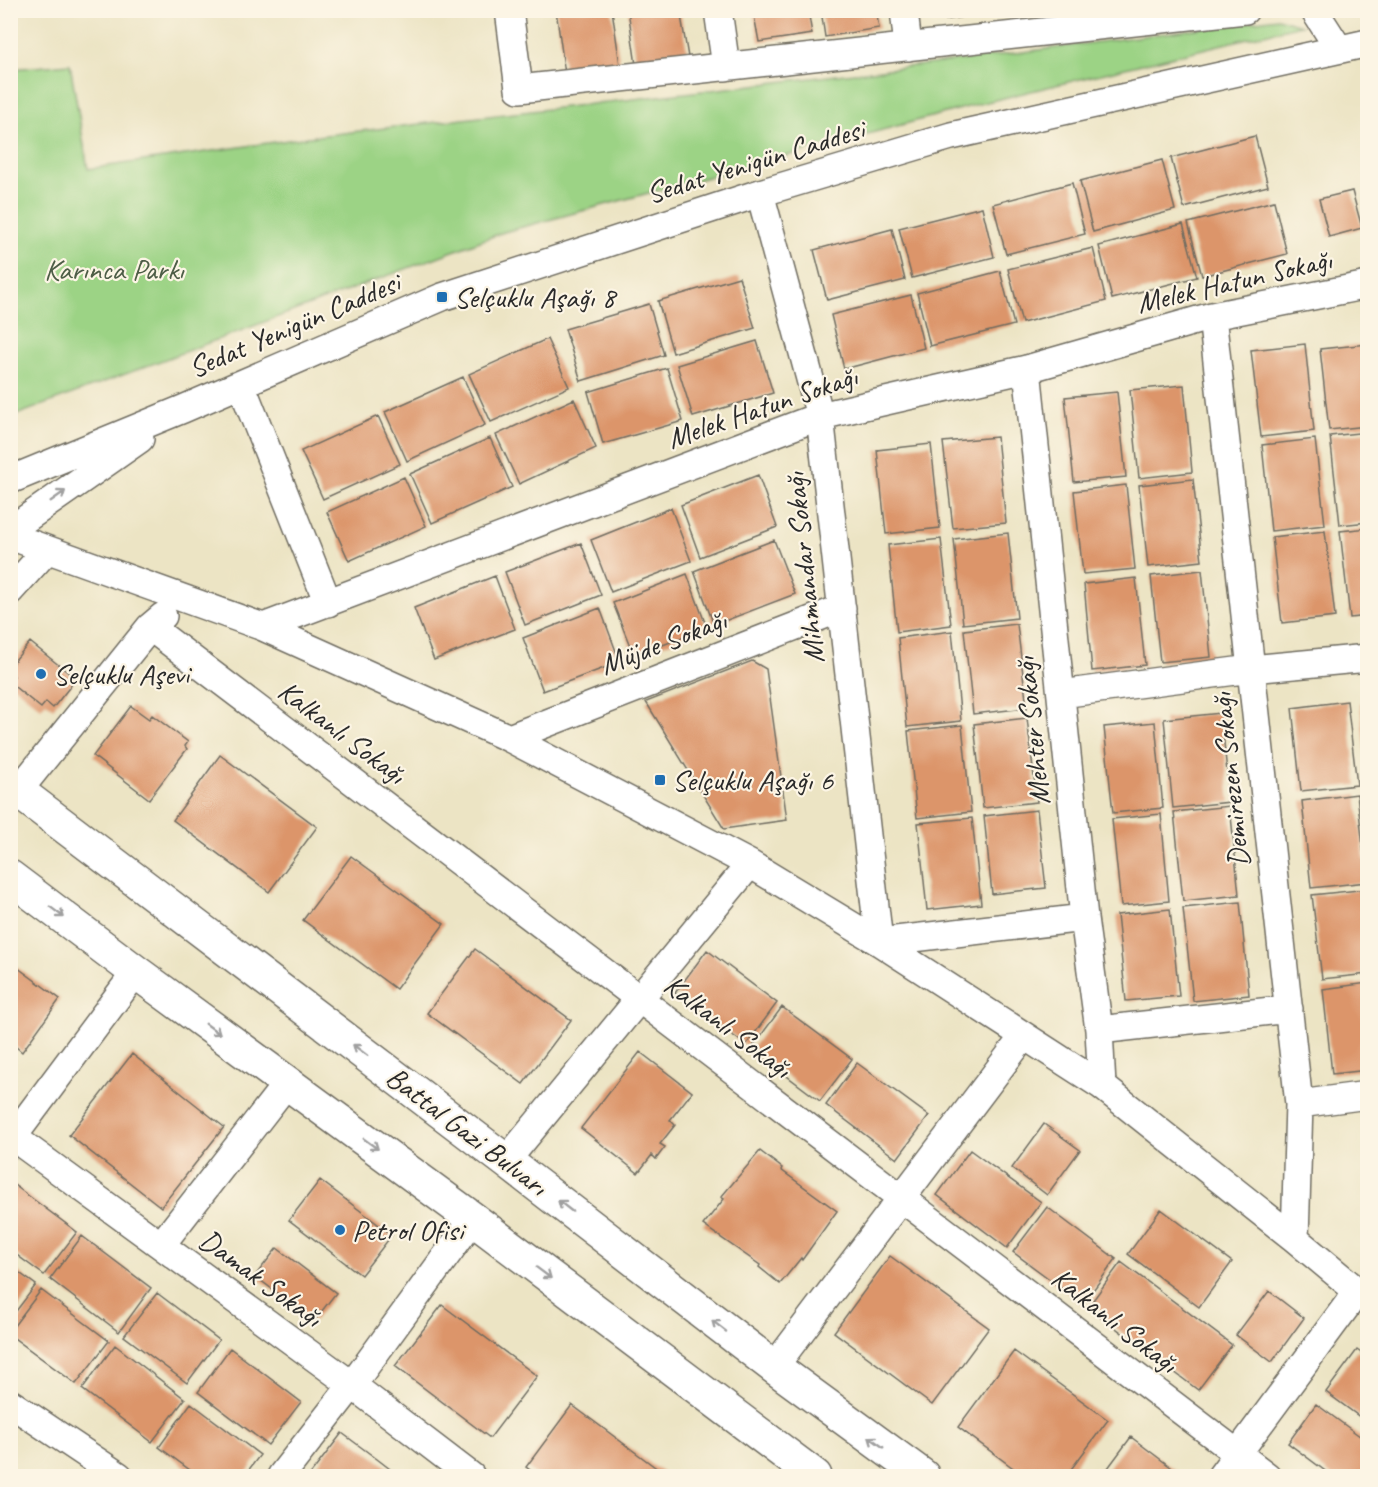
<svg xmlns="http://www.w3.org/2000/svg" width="1378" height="1487" font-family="Caveat,sans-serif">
<rect width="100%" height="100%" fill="#fcf5e5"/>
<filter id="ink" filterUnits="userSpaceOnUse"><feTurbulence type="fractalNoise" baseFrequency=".0167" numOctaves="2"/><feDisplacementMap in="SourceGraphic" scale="12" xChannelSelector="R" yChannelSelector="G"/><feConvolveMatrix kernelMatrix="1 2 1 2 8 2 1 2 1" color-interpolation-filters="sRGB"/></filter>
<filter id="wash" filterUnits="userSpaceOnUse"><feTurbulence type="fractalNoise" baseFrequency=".008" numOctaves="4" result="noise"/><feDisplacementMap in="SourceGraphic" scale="24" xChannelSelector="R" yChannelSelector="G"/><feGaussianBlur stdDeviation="1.35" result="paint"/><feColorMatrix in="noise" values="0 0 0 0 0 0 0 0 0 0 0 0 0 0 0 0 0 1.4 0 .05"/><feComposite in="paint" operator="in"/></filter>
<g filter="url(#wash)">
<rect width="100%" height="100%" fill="#ece4c4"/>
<path fill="#9cd385" stroke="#647f58" stroke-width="1.5" d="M1278 18 1301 25 979 104 504 232 11 417V69L70 64 88 169 309 137 940 63Z"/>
<g id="blocks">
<path fill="#dc956b" d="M556 10H612L620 65 565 74Z
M628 10H680L688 57 636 65Z
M753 10H808L812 34 759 42Z
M821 10H876L879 28 825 37Z
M944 10H992V12L946 20Z
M1255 136 1268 186 1184 208 1171 158Z
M1162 160 1175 210 1093 232 1080 181Z
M1072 183 1085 234 1006 254 993 204Z
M1352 191 1362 228 1329 237 1319 199Z
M1274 201 1287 254 1202 276 1188 223Z
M982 207 994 257 912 278 899 228Z
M1183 224 1197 277 1112 299 1099 246Z
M892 229 905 280 827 300 814 250Z
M1093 248 1106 301 1022 323 1008 269Z
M1000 271 1014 325 930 346 917 293Z
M739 277 755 328 673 353 658 301Z
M911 295 924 348 844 369 831 315Z
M649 304 664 355 581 381 565 329Z
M547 339 569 387 491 422 469 374Z
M757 341 773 393 693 417 677 365Z
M1305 344 1314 431 1261 437 1251 350Z
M1368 344V426L1329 430 1320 349Z
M667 368 683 421 603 444 588 392Z
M463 377 485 425 407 461 385 412Z
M1184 385 1192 472 1139 478 1130 390Z
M1117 392 1126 477 1074 482 1065 397Z
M574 399 596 448 519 484 496 435Z
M378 416 400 464 323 499 301 451Z
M1368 432V522L1340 525 1330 436Z
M997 437 1006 523 953 528 943 442Z
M490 438 512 487 432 523 410 474Z
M1315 439 1325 525 1271 531 1262 445Z
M931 444 940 528 886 534 877 450Z
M758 475 777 527 700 557 681 505Z
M404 477 426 526 349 561 327 512Z
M1193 479 1202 561 1148 567 1139 485Z
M1126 485 1135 569 1083 574 1074 491Z
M671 508 691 561 611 592 591 540Z
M1368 528V616L1350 618 1340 531Z
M1325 531 1335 617 1282 623 1272 537Z
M1008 533 1017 618 963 624 954 539Z
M941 539 951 625 897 632 888 545Z
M774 540 795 594 714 625 694 571Z
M581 543 601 595 525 625 505 572Z
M1202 570 1211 657 1160 662 1151 576Z
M687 574 707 628 634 656 613 603Z
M495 576 515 629 434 660 414 608Z
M1136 578 1145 665 1092 671 1084 584Z
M600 608 620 662 543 691 523 638Z
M1017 624 1027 708 973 714 964 630Z
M952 631 961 721 907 727 898 638Z
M30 642 76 679 53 708 46 702 41 708 10 683 14 676 10 673V666Z
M752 661 766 669 787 820 724 829 646 702Z
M1347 701 1357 785 1301 791 1292 708Z
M1368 702V763H1366L1360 703Z
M131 706 149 719 152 715 188 742 185 746 187 749 149 799 93 756Z
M1221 713 1230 802 1173 808 1164 719Z
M1027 718 1037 802 983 808 974 724Z
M1155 722 1163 808 1113 813 1104 727Z
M962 725 971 812 917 818 908 731Z
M220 755 317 827 269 892 173 820Z
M1357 794 1367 882 1311 888 1302 801Z
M1230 806 1239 895 1183 901 1174 812Z
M1037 810 1046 888 992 894 984 816Z
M1161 814 1169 901 1121 906 1112 819Z
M972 818 981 904 927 910 918 823Z
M351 856 444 924 396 989 303 920Z
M1368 889V974L1322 979 1312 895Z
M1240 902 1249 995 1193 1001 1183 908Z
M1170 909 1179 996 1126 1001 1117 915Z
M475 949 571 1020 523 1084 427 1013Z
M707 950 777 1003 746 1045 675 993Z
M10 962 60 999 22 1052 16 1047 13 1050 10 1048Z
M1368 983V1070L1332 1074 1323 989Z
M782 1007 852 1059 820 1101 751 1049Z
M640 1052 692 1092 670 1120 675 1125 660 1144 665 1147 656 1159 652 1155 638 1173 581 1128Z
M132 1054 224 1127 161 1207 69 1135Z
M857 1063 929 1116 897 1159 826 1105Z
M1044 1124 1080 1150 1047 1195 1012 1168Z
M970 1150 1041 1202 1007 1248 937 1195Z
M760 1151 782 1168 781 1170 837 1211 802 1260 801 1258 780 1284 759 1267 760 1265 703 1225 724 1199 721 1197Z
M320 1180 392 1235 361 1275 289 1220Z
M10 1182 77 1232 44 1275 10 1250Z
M1047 1207 1116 1259 1083 1304 1013 1252Z
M1161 1209 1232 1262 1199 1307 1128 1254Z
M82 1236 151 1288 119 1332 50 1279Z
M277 1248 336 1293 314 1321 255 1276Z
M890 1256 989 1328 932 1405 834 1332Z
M1121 1262 1232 1345 1198 1390 1088 1307Z
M10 1266 36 1285 10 1319Z
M41 1290 109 1341 76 1384 10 1335V1331Z
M1269 1291 1304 1318 1272 1362 1236 1335Z
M157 1293 219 1340 187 1383 124 1336Z
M442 1305 537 1376 490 1438 395 1366Z
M115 1345 185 1399 152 1442 82 1389Z
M230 1348 301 1402 268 1445 198 1392Z
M1357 1350 1368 1358V1423L1326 1392Z
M1014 1351 1108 1420 1066 1476H1024L958 1427Z
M191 1403 260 1455 244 1476H198L159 1447Z
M1316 1404 1368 1442 1367 1476H1332L1288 1443Z
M572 1405 667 1476H538L526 1467Z
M342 1433 377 1459 399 1476H309Z
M1131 1437 1180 1474 1178 1476H1102Z"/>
</g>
</g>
<g filter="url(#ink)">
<use href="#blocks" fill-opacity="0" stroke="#6f6c61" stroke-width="1.5"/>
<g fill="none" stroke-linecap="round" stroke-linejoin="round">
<defs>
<path id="minor" d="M509 10 519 89 1245 10
M718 10 726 67
M904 10 908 47
M1314 10 1339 49
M760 193 820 416 879 942 1084 918
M1212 316 1299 1104 1295 1239
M1027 369 1084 918 1099 1030 1102 1086
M241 384 328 603
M10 480 183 409 442 297 760 193 951 136 1368 43
M10 530 140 439
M10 536 263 627 509 738 750 864 879 942 1102 1086 1295 1239 1368 1300
M10 591 47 550
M150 627 1267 1476
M263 627 820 416 1027 369 1212 316 1368 285
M1061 694 1251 669 1368 658
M509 738 842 608
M18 791 150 627 163 616
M1099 1030 1289 1009
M1299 1104 1368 1095
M10 1135 352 1385 471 1476
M10 1141 136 972
M506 1161 750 864
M161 1245 287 1083
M774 1367 1024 1036
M10 1403 119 1476
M281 1476 352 1385 473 1219
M1221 1476 1357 1292"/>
<path id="major" d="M10 785 506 1161 774 1367 923 1476
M10 877 136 972 473 1219 815 1476"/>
</defs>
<use href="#minor" stroke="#6f6c61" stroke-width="30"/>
<use href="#major" stroke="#6f6c61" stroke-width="36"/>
<use href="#minor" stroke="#fff" stroke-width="27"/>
<use href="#major" stroke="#fff" stroke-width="33"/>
</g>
<defs><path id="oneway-shaft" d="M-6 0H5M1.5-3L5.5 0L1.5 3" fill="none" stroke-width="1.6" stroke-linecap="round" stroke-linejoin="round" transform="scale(1.5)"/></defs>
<g stroke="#a0a0a0">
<use href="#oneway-shaft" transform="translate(58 496) rotate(-35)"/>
<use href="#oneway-shaft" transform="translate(57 912) rotate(37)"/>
<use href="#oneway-shaft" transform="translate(213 1029) rotate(36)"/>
<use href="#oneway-shaft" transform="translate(360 1050) rotate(-143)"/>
<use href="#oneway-shaft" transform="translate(371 1144) rotate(36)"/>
<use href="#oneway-shaft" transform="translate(565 1206) rotate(-142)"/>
<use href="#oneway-shaft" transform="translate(544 1273) rotate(37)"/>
<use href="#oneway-shaft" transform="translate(719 1326) rotate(-142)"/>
<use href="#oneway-shaft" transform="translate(876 1442) rotate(-144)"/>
</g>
</g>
<g fill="#1f6fb2" stroke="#fcf5e5" stroke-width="2">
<rect x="436" y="291" width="12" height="12" rx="3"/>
<circle cx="41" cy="674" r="6"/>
<rect x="654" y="774" width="12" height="12" rx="3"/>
<circle cx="340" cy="1230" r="6"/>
</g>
<g text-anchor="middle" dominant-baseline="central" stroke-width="4.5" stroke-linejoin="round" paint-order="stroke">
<g font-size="30" fill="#2b2b2b" stroke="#fcf5e5">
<text transform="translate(755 161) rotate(-17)">Sedat Yenigün Caddesi</text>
<text transform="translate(1234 281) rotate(-13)">Melek Hatun Sokağı</text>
<text transform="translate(294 325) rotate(-23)">Sedat Yenigün Caddesi</text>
<text transform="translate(762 407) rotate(-19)">Melek Hatun Sokağı</text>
<text transform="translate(804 568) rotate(-96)">Mihmandar Sokağı</text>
<text transform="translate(663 642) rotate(-21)">Müjde Sokağı</text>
<text transform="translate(1032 731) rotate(-96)">Mehter Sokağı</text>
<text transform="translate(342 732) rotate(37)">Kalkanlı Sokağı</text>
<text transform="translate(1230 780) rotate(-96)">Demirezen Sokağı</text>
<text transform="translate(728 1026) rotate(37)">Kalkanlı Sokağı</text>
<text transform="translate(467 1131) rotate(37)">Battal Gazi Bulvarı</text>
<text transform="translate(261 1278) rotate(36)">Damak Sokağı</text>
<text transform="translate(1115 1320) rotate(38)">Kalkanlı Sokağı</text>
</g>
<g font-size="30" fill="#4d5d46" stroke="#fcf5e5">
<text x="114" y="269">Karınca Parkı</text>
</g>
<g font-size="30" fill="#2b2b2b" stroke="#fcf5e5" text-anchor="start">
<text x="454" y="297">Selçuklu Aşağı 8</text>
<text x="53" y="674">Selçuklu Aşevi</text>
<text x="672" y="780">Selçuklu Aşağı 6</text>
<text x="352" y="1230">Petrol Ofisi</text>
</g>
</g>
<rect width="1378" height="1487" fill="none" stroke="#fcf5e5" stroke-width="36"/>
</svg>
